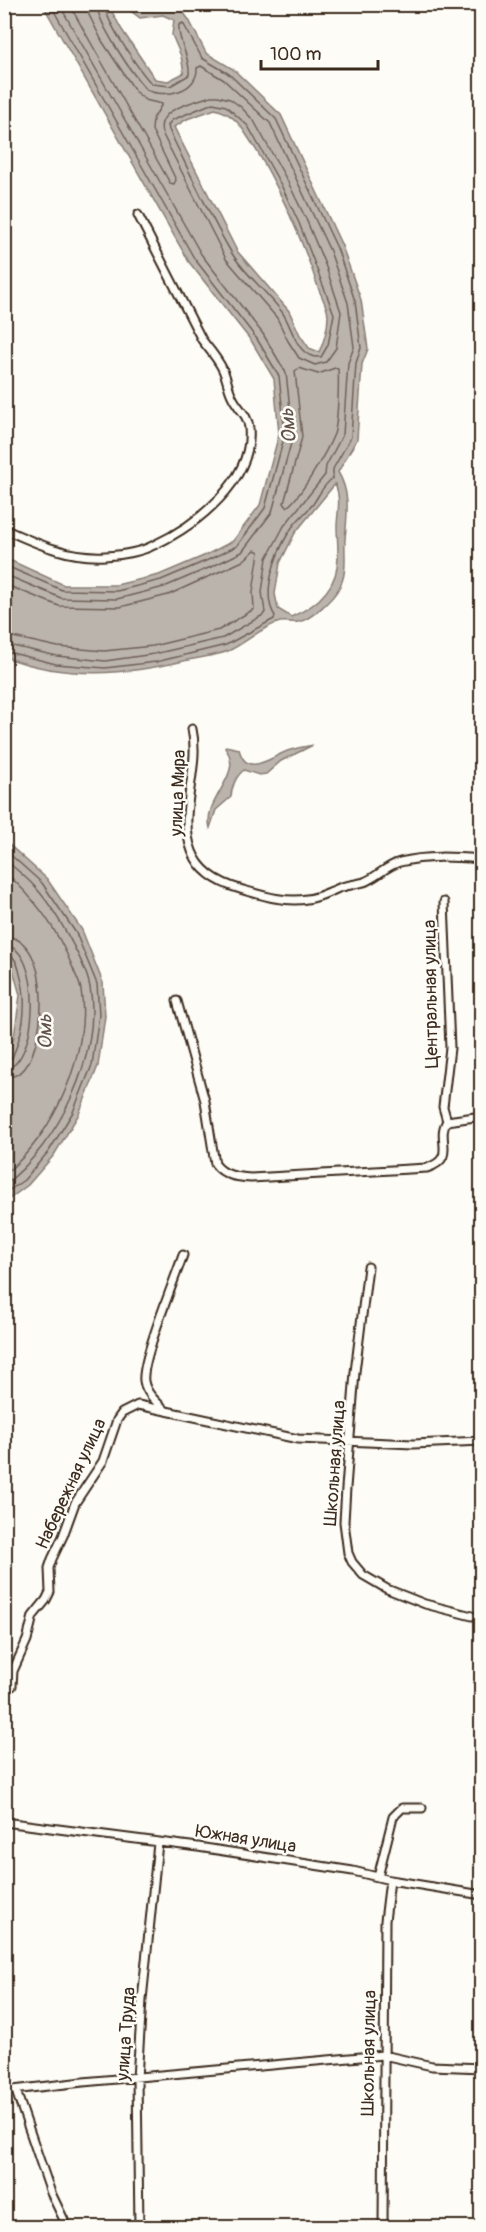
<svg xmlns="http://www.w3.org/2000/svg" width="486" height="2232" font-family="Pangolin,sans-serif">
<rect width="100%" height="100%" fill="#fdfcf7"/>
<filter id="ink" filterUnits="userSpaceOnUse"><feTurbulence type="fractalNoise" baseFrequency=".0167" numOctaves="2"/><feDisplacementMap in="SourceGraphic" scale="12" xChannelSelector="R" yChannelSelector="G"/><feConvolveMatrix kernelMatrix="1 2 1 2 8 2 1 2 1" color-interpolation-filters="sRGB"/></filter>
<g filter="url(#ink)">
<path fill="#bbb4ad" stroke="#887d74" stroke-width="1.5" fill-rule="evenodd" d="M43 5H113L110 8 122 30 155 79 168 81 184 73 181 56 172 35 174 20 163 15 140 18 123 5H178L189 20 206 53 233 69 281 115 342 246 361 300 368 349 362 364 357 439 338 472C351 494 347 514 345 539 344 556 348 572 339 588 333 599 311 620 298 622 293 623 286 621 280 622 261 627 246 643 228 651 216 656 201 657 188 660 126 675 66 680 5 657V558L64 585H116L159 575 206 555 233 541 260 505 279 434 274 379 252 342 189 262ZM215 109C228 112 237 120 244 131 275 176 302 238 319 290 322 297 328 308 328 316 328 327 324 342 319 352L309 348 300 335 289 311 237 251 174 127 187 119ZM335 484C341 497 338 510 337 525 337 535 338 544 338 554 339 586 319 605 291 617L278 609 275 594 280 563 295 533Z
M313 745 281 761 266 774 259 775 244 770C236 776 231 788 231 797L216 810 210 828C202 799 246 774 225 748L226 746 239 749C246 778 270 758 285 752 294 748 304 747 313 745Z
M5 841 47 879 82 930 103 983 105 1016 98 1066 79 1114 54 1155 28 1185 5 1202V1061L14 1037 20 995 12 966 5 956Z"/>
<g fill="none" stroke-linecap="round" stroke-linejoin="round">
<path stroke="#6e6157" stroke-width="1.5" d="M69 4 170 183 174 184 176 180 152 130 153 119 162 104 145 100 136 92 102 41 89 15 88 4
M211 96H218L230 99 241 107 254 121 288 182 306 219 326 267 341 312 336 348 326 362 315 365 299 358 288 341 277 318 226 259 162 133C155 109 194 102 211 96Z
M213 103 226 106 248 126 281 185 299 223 334 314 328 345 321 357C296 359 293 327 282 312 267 292 243 272 231 252 208 213 189 171 169 130L168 125 172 120Z
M299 368 318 374 335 368 338 369C339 382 338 422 334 434 327 451 301 497 287 507L284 503 302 437 295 371Z
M4 565 62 590 117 591 161 580 208 560 237 546 265 508 285 434 279 376 257 339 194 258 50 4
M4 574 61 598 117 599 164 587 211 567 242 552 272 512 293 436 286 373 263 334 201 254 59 4
M4 584 59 606 120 607 168 595 243 561 255 550 259 552 253 592 254 609 219 630 153 646 104 651 58 647 4 635
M4 644 57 656 105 661 154 654 223 638 263 615 265 612 262 592 267 558 284 526 325 475 326 466 343 434 348 363 354 347 348 303 330 251 270 123 224 80 201 66 197 68C198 91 165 99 147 90 134 77 96 21 97 4
M4 651 56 664 105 668 156 662 226 645 274 619 275 616C260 593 277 552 289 532 295 521 306 513 313 504 320 494 323 485 333 478V469L351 437 356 363 361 348 355 301 337 248 276 119 229 74 202 58 183 23 179 25C177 42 191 57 189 75L170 86 152 84C141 73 103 18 105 4
M4 849 42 883 76 933 97 984 99 1015 92 1065 73 1112 49 1151 24 1180 4 1194
M4 859C15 868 26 877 35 887 53 906 85 961 90 987 102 1055 58 1145 4 1185
M4 871C37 901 56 927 73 968 75 975 80 982 81 990 91 1051 54 1137 4 1174
M4 936C53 938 46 1041 25 1068 20 1075 13 1077 4 1078
M4 945C44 947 39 1067 4 1069
M4 953C15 954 18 965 20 974 28 1002 24 1031 12 1058L4 1061"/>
<defs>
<path id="minor" d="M4 529C37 544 69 558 105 556 121 555 139 553 154 545 197 525 254 480 249 428 248 414 237 408 232 396 228 388 227 379 223 370 218 359 210 350 202 340L138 215
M192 729C201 769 177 812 192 851 200 872 219 883 240 889 261 895 285 903 307 899 319 898 330 891 342 887 349 885 357 884 364 882 377 877 386 866 400 862 427 855 454 857 482 859
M444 902 450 1048 443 1107 447 1121
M177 1001 205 1101 215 1164C224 1176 237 1177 251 1178L427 1168C458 1158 435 1139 447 1121
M447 1121 482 1116
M368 1267 355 1372 346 1488 344 1522 348 1553 352 1562 363 1575 387 1589 425 1604 472 1616
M166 1411C158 1403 146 1394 144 1381 141 1361 175 1279 183 1255
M12 1686 13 1671 27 1640 33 1616 46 1600 50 1592 49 1568 52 1559 63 1536 75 1503 103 1461 117 1420 122 1413 138 1405 298 1439 413 1444 482 1441
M4 1822 198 1847 353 1871 390 1880 482 1895
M378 1877 393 1817 402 1808H422
M4 2091 83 2082 383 2055 432 2066 482 2068
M16 2091 51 2193 64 2220
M139 2228 137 2078 142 2000 158 1843
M383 2228 385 1921 390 1880"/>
</defs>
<use href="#minor" stroke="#3b2a1e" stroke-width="11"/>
<use href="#minor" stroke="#fdfcf7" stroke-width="7"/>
</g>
</g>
<g text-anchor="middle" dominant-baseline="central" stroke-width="5" stroke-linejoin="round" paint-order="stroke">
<g font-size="18" fill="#3b2a1e" stroke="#fdfcf7">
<text transform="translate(178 793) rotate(-88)">улица Мира</text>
<text transform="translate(431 994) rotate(-91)">Центральная улица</text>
<text transform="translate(335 1463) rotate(-86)">Школьная улица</text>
<text transform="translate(71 1484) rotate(-65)">Набережная улица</text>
<text transform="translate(246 1839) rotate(9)">Южная улица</text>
<text transform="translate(126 2034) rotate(-86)">улица Труда</text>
<text transform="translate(369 2053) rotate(-89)">Школьная улица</text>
</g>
<g font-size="20" font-style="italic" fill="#615349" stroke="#fdfcf7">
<text transform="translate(288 426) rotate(-96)">Омь</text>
<text transform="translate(45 1032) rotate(-91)">Омь</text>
</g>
</g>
<rect width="486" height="2232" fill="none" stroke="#fdfcf7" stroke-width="24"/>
<rect x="12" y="12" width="462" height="2208" fill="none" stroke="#3b2a1e" stroke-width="2" filter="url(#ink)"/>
<path d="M261 60v9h117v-9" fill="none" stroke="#3b2a1e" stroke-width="3"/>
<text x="270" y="60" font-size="18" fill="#3b2a1e" stroke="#fdfcf7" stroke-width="4.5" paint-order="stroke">100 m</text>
</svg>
